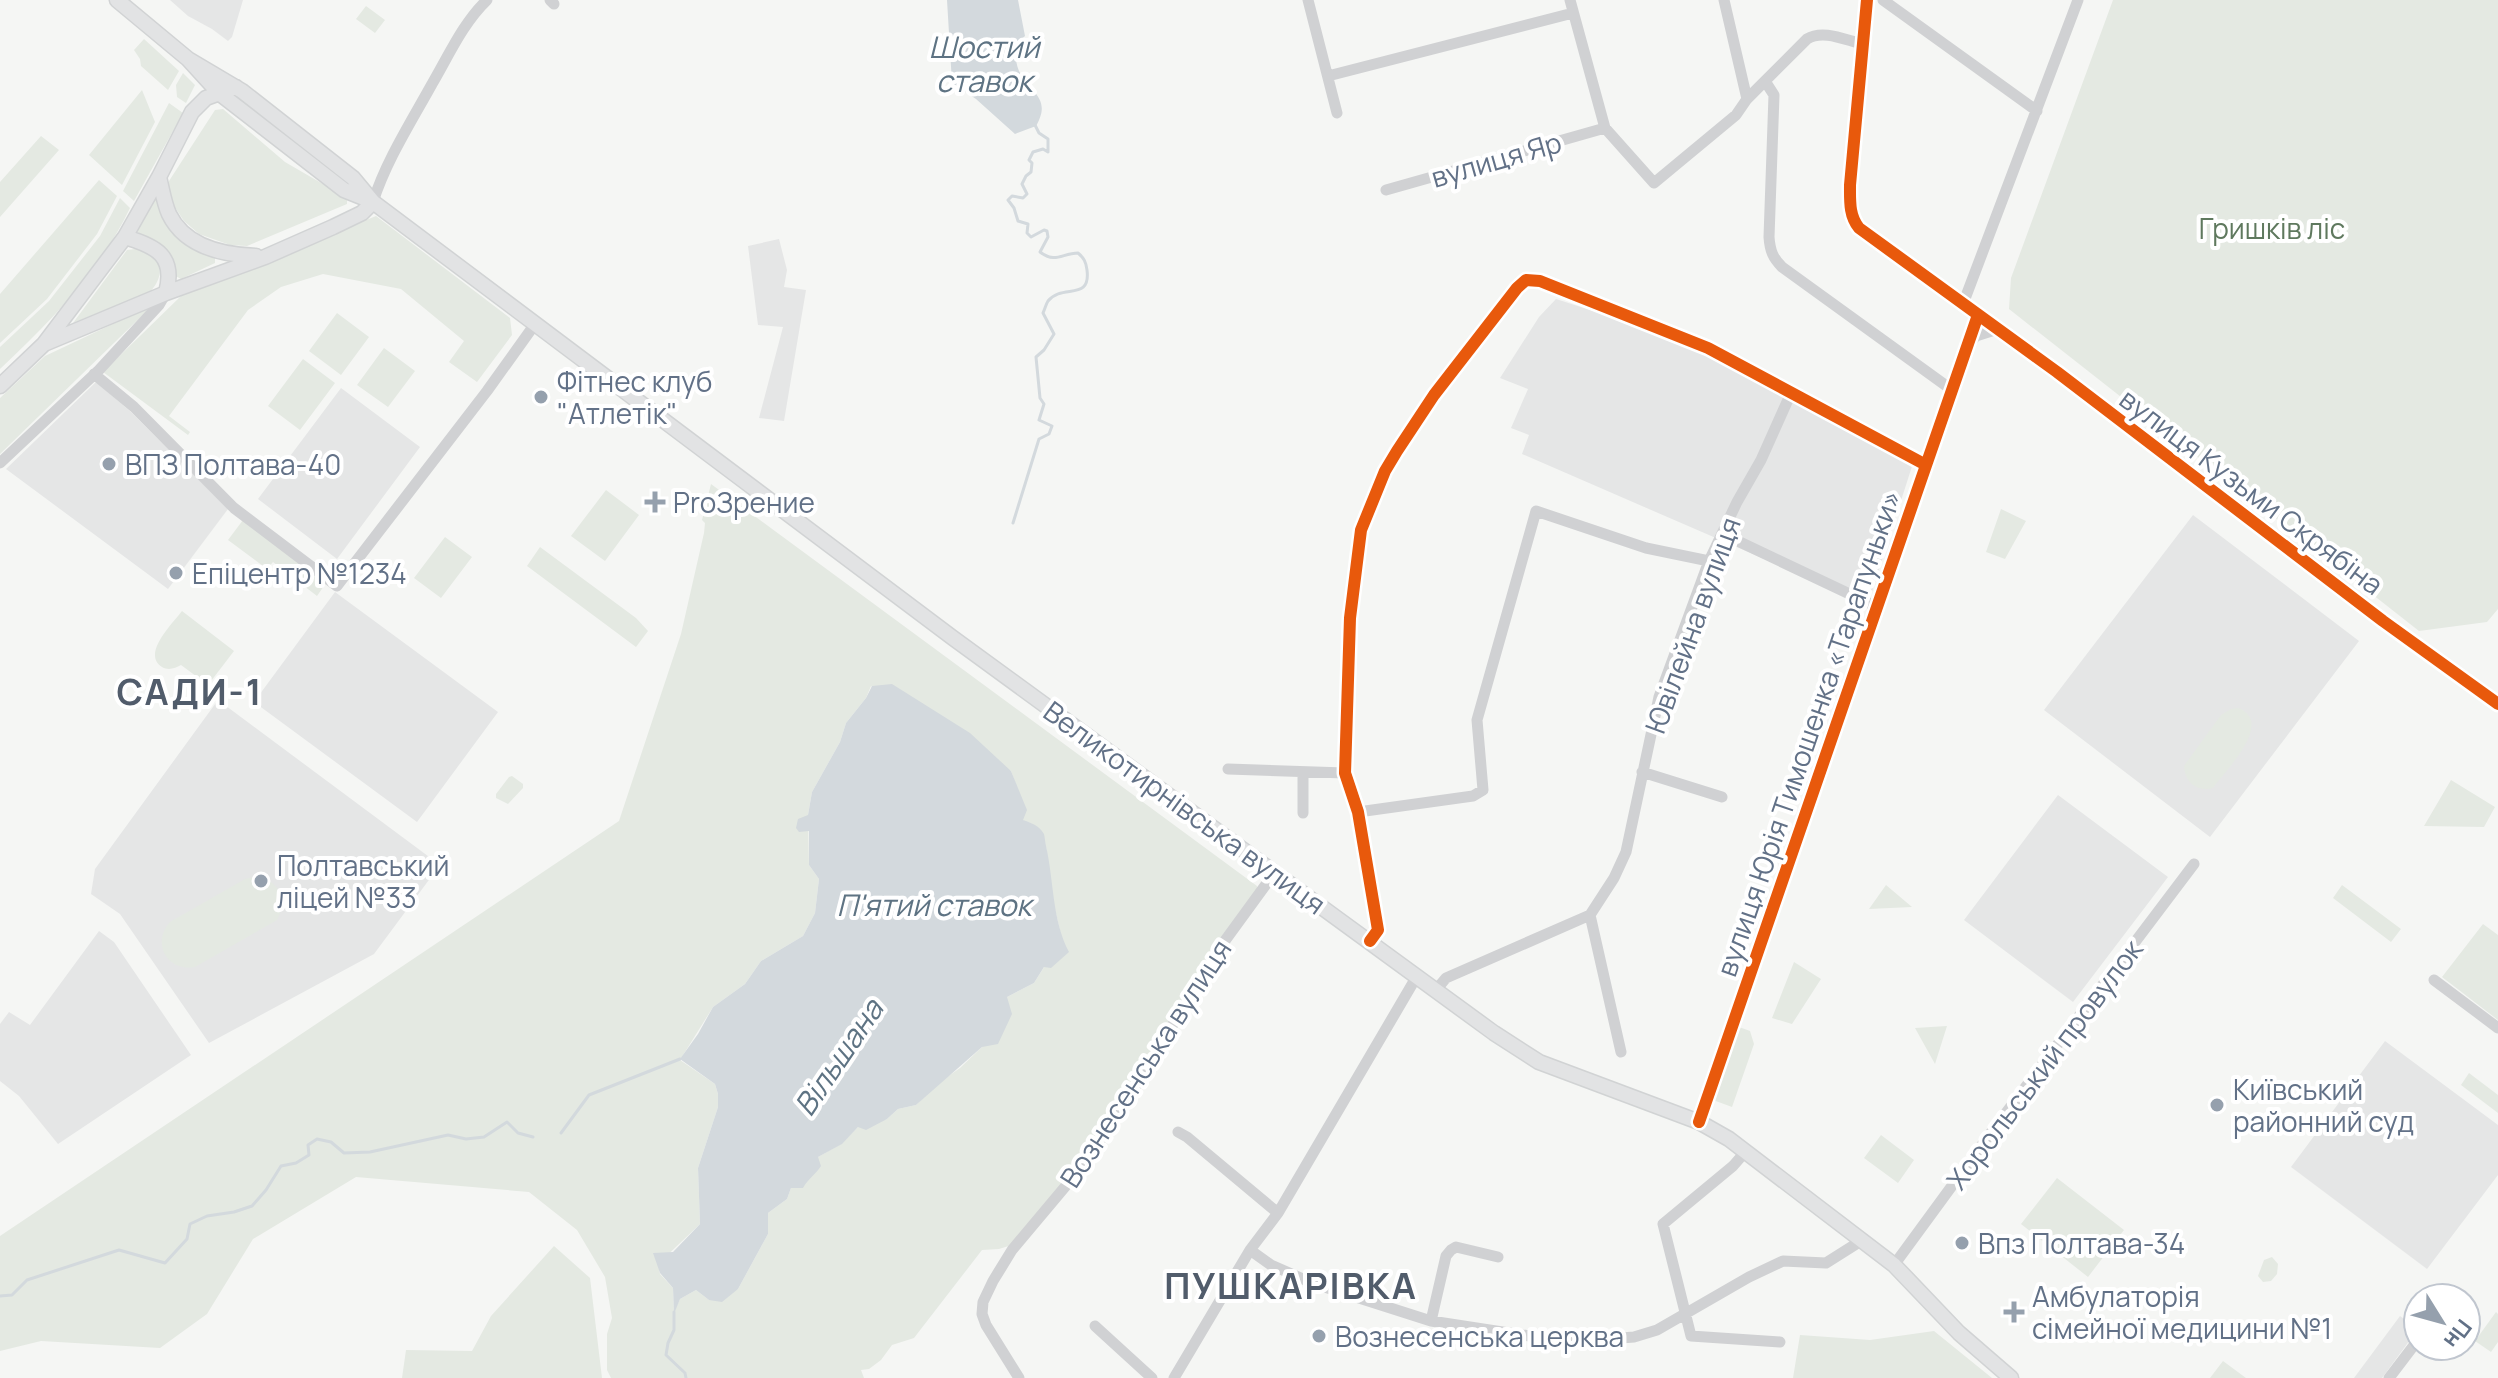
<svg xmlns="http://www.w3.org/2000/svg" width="2498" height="1378" font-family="Manrope,sans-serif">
<rect width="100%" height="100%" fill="#f5f6f4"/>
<path fill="#e5e6e6" d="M170 0H243L232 37 228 41 212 29 188 16Z
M779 239 787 270 784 287 806 290 784 421 759 418 783 327 758 325 748 246Z
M1556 299 1708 348 1914 460 1868 604 1522 454 1529 435 1511 428 1528 389 1500 378 1539 317Z
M96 382 131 412 228 509 168 589 6 469Z
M341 388 420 447 337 559 258 499Z
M2193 515 2359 641 2210 837 2044 710Z
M335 592 498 712 417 822 254 702Z
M218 700 440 865 374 954 209 1043 120 914 91 894 95 869Z
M2058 795 2168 877 2073 1002 1964 920Z
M99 931 114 942 191 1055 58 1144 19 1096 0 1081V1024L9 1012 30 1025Z
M2385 1041 2498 1125V1175L2427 1269 2291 1167Z
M2400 1316 2418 1329 2382 1378H2354Z"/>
<path fill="#e4e9e2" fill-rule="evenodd" d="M2113 0H2498V609L2487 622 2419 631 2009 309 2011 278Z
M366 6 385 20 375 33 356 19Z
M144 39 179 71 168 90 141 66 140 59 134 50Z
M183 73 195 85 186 103 177 97 176 85Z
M142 90 155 122 122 185 89 155Z
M169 103 183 113 134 201 123 191Z
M223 109 285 162 347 198V204L247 246 230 245 199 234 184 221 174 206 168 189 169 181 215 110Z
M41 136 59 150 0 217V182Z
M99 180 117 196 97 234 47 299 0 343V294Z
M120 198 130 208C100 271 50 322 0 369V347L49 301 100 236Z
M153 199H159L215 254V263L181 279 174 275 167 250 139 234 137 229Z
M376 216 510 318 512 335 477 382 449 362 464 341 401 289 323 274 281 287 248 310 169 416 190 432 188 435 103 372 181 296Z
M135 249C160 255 168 272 150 292L73 323 127 250Z
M153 305 0 454V398L45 356Z
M337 313 369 337 341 375 309 351Z
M384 348 415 371 388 407 357 385Z
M303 359 335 383 300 430 268 406Z
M711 484 1257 886V890L1115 1115 1018 1243 999 1249 982 1250 914 1338 892 1345 881 1360 869 1369 861 1370 864 1378H611L607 1370V1334L612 1318 605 1277 577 1230 529 1192 356 1177 253 1239 207 1314 160 1348 41 1341 0 1351V1236L619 821 681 634 704 533 705 523 702 520ZM871 686 1011 771 1018 790 1023 820 1046 847 1053 901 1062 939 1034 983 1007 997 982 1047 960 1068 940 1082 916 1105 898 1109 887 1119 858 1127 841 1144 818 1157 791 1188 787 1199 768 1213V1234L738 1289 709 1300 696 1290 680 1299 674 1312 673 1288 660 1274 658 1264 700 1224 698 1168 718 1107V1094L715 1084 680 1060 713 1007 745 984 761 961 803 936 815 913 819 879 809 865 808 815 812 792 840 742 846 723 866 698Z
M606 490 639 515 605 561 571 536Z
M2001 509 2026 521 2005 559 1986 552Z
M243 520 326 583 317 596 273 562 267 569 228 540Z
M445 537 472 557 441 598 414 578Z
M540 547 636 618 648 631 636 647 527 566Z
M182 611 234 651 208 685 181 665C175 668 169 671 162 667 141 654 173 623 182 611Z
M2238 708C2275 722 2226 770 2213 788 2196 792 2185 782 2184 766L2221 715 2231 709Z
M512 776 523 784V788L508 804 496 798V794L509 777Z
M2451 780 2495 807 2484 827 2424 826Z
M254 877C278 878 289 899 277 920L195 967C167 972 151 943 170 922L245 879Z
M1886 885 1912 907 1869 909Z
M2342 885 2401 929 2391 942 2333 898Z
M2483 924 2498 935V1020L2442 977Z
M1794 962 1821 979 1792 1024 1772 1018Z
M1947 1026 1935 1064 1915 1028Z
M1739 1027 1750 1031 1754 1044 1732 1107 1713 1100Z
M2469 1073 2498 1095V1113L2461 1085Z
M1881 1135 1914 1160 1898 1183 1864 1158Z
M2057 1178 2124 1230 2088 1277 2021 1224Z
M554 1246 590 1278 602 1378H402L406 1350 472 1351 491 1316Z
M2272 1257 2278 1264 2277 1274 2271 1281 2263 1282 2258 1276 2264 1260Z
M2496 1312 2498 1314V1342L2491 1352 2475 1341Z
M1934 1331 1992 1378H1793L1800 1335 1870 1340Z
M2223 1361 2246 1378H2210Z"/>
<path fill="#d3d9dd" d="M947 0H1018L1025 36 1014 46C1015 54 1016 64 1019 71 1031 94 1052 98 1036 126L1015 134 976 99 952 83Z
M892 684 970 733 1011 771 1027 810 1023 820C1031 823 1039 825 1044 834 1045 838 1045 842 1046 846 1054 881 1052 920 1069 952L1051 968 1044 967 1034 983 1007 997 1012 1014 998 1044 982 1047 916 1105 898 1109 887 1119 866 1130 858 1127 842 1144 818 1157 821 1166C815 1175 808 1179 803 1188H791L787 1199 768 1213V1234L738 1289 722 1302 709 1300 696 1290 680 1299 674 1314 673 1288 660 1273 653 1253 673 1252 700 1224 698 1168 718 1107V1094L715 1084 680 1059 698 1034 713 1007 745 984 761 961 803 936 815 913 819 879 809 865V831L799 832 796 828 798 819 808 815 812 792 840 742 846 723 866 698 872 686Z"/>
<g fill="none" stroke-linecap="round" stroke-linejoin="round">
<path stroke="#d3d9dd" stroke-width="3" d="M1013 523 1039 439 1049 434 1052 426 1039 420 1044 404 1040 398 1036 357 1044 350 1054 334 1043 313C1045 309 1046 304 1048 301 1062 283 1091 302 1087 270 1086 262 1084 258 1078 253 1062 253 1056 264 1040 252L1048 237 1047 231 1044 230 1031 237 1027 233 1028 224 1018 221 1014 208 1008 200 1012 196 1023 198 1027 194 1022 184 1026 176 1031 172 1032 163 1029 160 1033 152 1043 149 1048 152V139L1039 133 1034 123
M561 1133 589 1095 680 1059
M0 1296 12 1295 27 1280 119 1250 165 1263 187 1239 190 1224 207 1216 234 1212 252 1206 266 1190 281 1166 296 1163 309 1155 308 1145 317 1139 331 1142 344 1153 370 1152 448 1135 466 1139 484 1137 507 1122 518 1133 533 1137
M674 1312V1330L668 1343 666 1355 685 1373 686 1378"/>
<defs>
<path id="major" d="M117 0 188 59 219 93 344 190 369 200
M188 59 242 91 353 178 373 202 953 638 1494 1033 1539 1062 1699 1122 1729 1139 1894 1265 1959 1333 2011 1378
M159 177C162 189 164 203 169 214 185 247 224 255 256 256
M125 237C156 246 176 256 166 293
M44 344 166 293 265 257 333 227 362 213 373 202
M0 386 44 344 125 237 159 177 192 112 206 98 236 87"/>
</defs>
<use href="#major" stroke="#d1d3d4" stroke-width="17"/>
<path stroke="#d0d1d3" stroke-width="11" d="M550 0 554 4
M1308 0 1337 113
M1570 0 1605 128 1654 183 1736 115 1747 99 1807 39C1823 29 1845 40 1862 44
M1724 0 1747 99
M1867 0 1850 185C1850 201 1849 216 1859 228L2057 372 2383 621 2498 704
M1883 0 2037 111
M1328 76 1573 13
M1765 81 1774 95 1769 237C1770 251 1773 258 1782 267L1952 390
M1386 190 1605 128
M373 202C386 161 411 122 432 84 449 55 463 23 487 0
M1963 304 2078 0
M1968 344 1976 336 1998 329
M94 374 134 407 234 508 337 586 487 391 535 324
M0 463 99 370 159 305 166 293
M1723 534 1877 607
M1228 769 1345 773
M1642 772 1722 797
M1303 773V813
M1358 812 1473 796 1483 790 1477 720 1536 511 1646 548 1709 561
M1590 915 1621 1052
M1370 941 1378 930 1358 812 1345 773 1350 618 1361 530 1385 471 1397 451 1434 395 1517 288 1526 280 1540 281 1708 348 1926 465
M2434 980 2498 1028
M1436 990 1446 978 1590 915 1614 878 1626 852 1659 697 1709 561 1737 502 1761 460 1791 393
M1699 1122 1978 315
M1178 1132 1187 1137 1278 1213
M1746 1151 1733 1166 1663 1224 1691 1336 1780 1342
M1250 1250 1271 1265 1312 1283 1431 1321 1569 1342 1634 1337 1657 1330 1749 1277 1783 1261 1826 1263 1864 1239
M1894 1265 1990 1134 2194 864
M1431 1321 1446 1256 1451 1250 1456 1247 1498 1257
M1095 1326 1152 1378
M1019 1378 986 1325 982 1314 983 1302 993 1281 1012 1250 1080 1169 1124 1106 1216 953 1275 872
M1174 1378 1250 1250 1278 1213 1417 976
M2389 1378 2418 1340"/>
<use href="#major" stroke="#e2e3e4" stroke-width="14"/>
<defs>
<path id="cycleway" d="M1867 0 1850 185C1850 201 1849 216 1859 228L2057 372 2383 621 2498 704
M1370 941 1378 930 1358 812 1345 773 1350 618 1361 530 1385 471 1397 451 1434 395 1517 288 1526 280 1540 281 1708 348 1926 465
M1699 1122 1978 315"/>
</defs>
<use href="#cycleway" stroke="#fff" stroke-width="17"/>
<use href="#cycleway" stroke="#e8590c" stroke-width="12"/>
</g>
<g fill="#95a0ad" stroke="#fff" stroke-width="3">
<circle cx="541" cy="397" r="8"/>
<circle cx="109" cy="464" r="8"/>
<path d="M651 490h8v8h8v8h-8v8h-8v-8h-8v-8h8z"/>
<circle cx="176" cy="573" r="8"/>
<circle cx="261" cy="881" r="8"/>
<circle cx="2217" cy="1105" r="8"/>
<circle cx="1962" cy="1243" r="8"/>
<path d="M2010 1300h8v8h8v8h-8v8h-8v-8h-8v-8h8z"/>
<circle cx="1319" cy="1336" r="8"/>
</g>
<g text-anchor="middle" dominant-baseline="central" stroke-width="8" stroke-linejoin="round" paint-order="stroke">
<g font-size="28" fill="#627187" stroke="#fff">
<text transform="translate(1496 159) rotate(-16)">вулиця Яр</text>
<text transform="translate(2252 491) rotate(37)">вулиця Кузьми Скрябіна</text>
<text transform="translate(1692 625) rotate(-70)">Ювілейна вулиця</text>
<text transform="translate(1808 733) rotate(-71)">вулиця Юрія Тимошенка «Тарапуньки»</text>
<text transform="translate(1185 807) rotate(36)">Великотирнівська вулиця</text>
<text transform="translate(1145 1063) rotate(-57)">Вознесенська вулиця</text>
<text transform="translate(2044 1064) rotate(-53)">Хорольський провулок</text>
</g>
<g font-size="28" fill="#5f795e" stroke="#fff">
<text x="2272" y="228">Гришків ліс</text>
</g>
<g font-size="28" fill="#627187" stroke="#fff" text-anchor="start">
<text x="557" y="381">Фітнес клуб<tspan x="557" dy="32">"Атлетік"</tspan></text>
<text x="125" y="464">ВПЗ Полтава-40</text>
<text x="673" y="502">ProЗрение</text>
<text x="192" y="573">Епіцентр №1234</text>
<text x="277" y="865">Полтавський<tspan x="277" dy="32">ліцей №33</tspan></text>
<text x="2233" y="1089">Київський<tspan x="2233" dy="32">районний суд</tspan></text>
<text x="1978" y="1243">Впз Полтава-34</text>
<text x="2032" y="1296">Амбулаторія<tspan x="2032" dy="32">сімейної медицини №1</tspan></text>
<text x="1335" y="1336">Вознесенська церква</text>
</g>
<g font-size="30" font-style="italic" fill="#5e7383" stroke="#fff">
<text x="984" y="46">Шостий<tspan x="984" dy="34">ставок</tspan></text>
<text x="934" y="904">П'ятий ставок</text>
<text transform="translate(838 1057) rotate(-56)">Вільшана</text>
</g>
<g font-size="36" font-weight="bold" letter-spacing="2" fill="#515c6b" stroke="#fff">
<text x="190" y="691">САДИ-1</text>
<text x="1291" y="1285">ПУШКАРІВКА</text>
</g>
</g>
<g transform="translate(2442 1322) rotate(127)"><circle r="38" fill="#ffffff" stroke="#c0c6cf" stroke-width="2"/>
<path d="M0-6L14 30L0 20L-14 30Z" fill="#95a0ad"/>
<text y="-12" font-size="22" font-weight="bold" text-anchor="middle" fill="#627187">Пн</text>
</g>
</svg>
